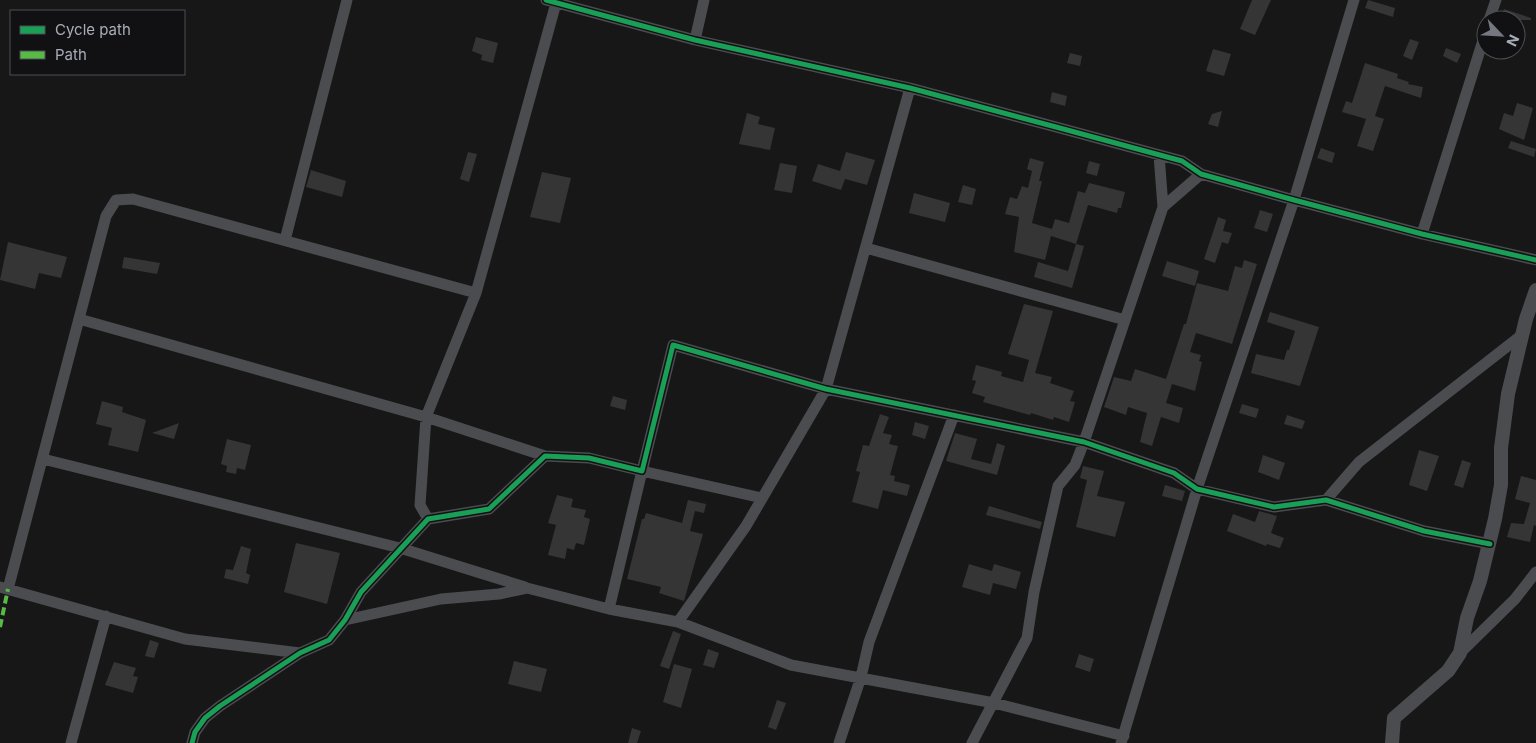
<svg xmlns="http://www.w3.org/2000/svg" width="1536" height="743" font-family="Inter,sans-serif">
<rect width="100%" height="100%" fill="#171717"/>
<path fill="#353536" d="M1252 0H1271L1255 35 1240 29Z
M1368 0 1395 8 1393 17 1365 8Z
M1504 9 1531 18V20H1500Z
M476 37 498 43 493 63 481 60 482 55 472 51Z
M1410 39 1419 42 1412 60 1403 56Z
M1446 48 1461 54 1457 63 1443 56Z
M1213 49 1231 54 1224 76 1206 71Z
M1070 53 1082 56 1080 66 1067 63Z
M1365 63 1398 74 1397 78 1409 82 1408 84 1423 87 1421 98 1385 86 1375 116 1384 119 1373 151 1357 146 1366 119 1342 112 1346 101 1352 103Z
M1052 92 1067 96 1065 106 1050 102Z
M1517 103 1533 108 1524 140 1499 129 1504 113 1513 116Z
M1222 111 1218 127 1208 124 1212 114Z
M747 113 760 117 758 124 775 128 770 150 739 144Z
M1511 141 1536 149 1534 157 1508 148Z
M1321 148 1335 153 1332 163 1317 158Z
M468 152 477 154 469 182 460 179Z
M846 152 875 160 867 185 845 179 841 190 812 181 818 164 840 171Z
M1030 158 1044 162 1039 181H1042L1032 223 1052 229 1055 219 1069 223 1078 191 1085 193 1089 183 1125 192 1121 208H1118L1117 213 1088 205 1076 244 1051 236 1045 260 1014 252 1019 217 1005 214 1010 197 1017 199 1022 186 1028 188 1032 171 1027 169Z
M1089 161 1100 164 1097 176 1086 173Z
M780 163 797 166 792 193 774 190Z
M311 170 346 181 342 197 306 187Z
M542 172 571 178 560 223 530 217Z
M963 185 976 189 972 205 958 202Z
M914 193 950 203 945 222 909 213Z
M1260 210 1273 214 1267 232 1254 228Z
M1218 217 1226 220 1223 231 1232 233 1228 244 1222 242 1215 263 1204 259Z
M8 242 67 257 61 278 39 273 35 289 0 280Z
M1076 244 1084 246 1072 288 1034 277 1038 262 1068 271Z
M124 257 160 263 157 274 122 268Z
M1244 260 1257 264 1232 344 1196 333 1190 352 1201 355 1199 361 1202 362 1195 391 1172 384 1166 403 1183 408 1179 423 1161 417 1152 446 1140 442 1147 413 1128 407 1126 415 1104 407 1114 377 1131 381 1135 369 1166 379 1184 324H1186L1197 283 1228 291 1235 266 1242 268Z
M1167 261 1199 271 1195 286 1162 276Z
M1024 304 1053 311 1035 373 1052 377 1050 383 1074 391 1070 401 1075 402 1069 422 1054 417 1053 420 1031 413 1030 415 983 402 985 397 972 393 976 381 972 380 976 365 1002 372 1001 376 1023 382 1029 360 1008 354Z
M1270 312 1319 327 1300 386 1251 373 1256 354 1284 360 1287 350H1289L1295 331 1267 322Z
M613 396 627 400 625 410 610 406Z
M102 401 123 407 122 412 146 420 138 452 108 445 112 428 96 424Z
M1242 404 1259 409 1256 418 1239 413Z
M880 414 889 417 883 433 892 435 889 444 898 446 890 475 895 476 894 481 910 485 907 496 883 490 878 509 852 502 860 472 856 471 863 445 869 446Z
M1287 415 1305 421 1302 429 1284 424Z
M915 422 929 426 925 439 912 435Z
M179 423 174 439 152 433Z
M955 433 977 439 971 459 991 464 997 443 1005 446 997 475 946 461Z
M227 439 251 445 245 470 237 468 236 474 226 472 227 466 221 464Z
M1419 450 1439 456 1427 491 1409 485Z
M1263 455 1285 463 1279 480 1258 472Z
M1462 460 1471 463 1463 488 1454 485Z
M1083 466 1104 471 1097 496 1125 502 1115 537 1076 527 1087 480 1080 478Z
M1521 476 1536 480V526L1534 525 1530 542 1507 537 1511 523 1524 524 1530 503 1515 499Z
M1165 485 1185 491 1182 501 1162 496Z
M557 495 573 499 571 507 586 510 584 517 590 519 584 545 576 543 574 550 567 548 565 559 548 555 556 525 548 523Z
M688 500 706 504 704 513 695 511 690 531 703 534 684 601 659 593 661 587 627 579 642 519H644L646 513 682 523Z
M989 506 1042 522 1040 529 986 515Z
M1259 511 1277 516 1271 533 1284 538 1280 548 1267 544 1266 546 1227 531 1233 514 1255 522Z
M296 543 340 553 327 604 284 592Z
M241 546 251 549 246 573 250 575 248 584 224 578 226 569 233 570Z
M969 564 992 571 994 564 1021 572 1016 589 993 583 990 595 962 587Z
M673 631 681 634 669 669 660 666Z
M150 640 159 643 154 658 145 656Z
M708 649 719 653 714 668 703 665Z
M1079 654 1094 659 1090 672 1075 667Z
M514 661 547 669 541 692 508 684Z
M114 662 136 668 133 676 138 677 133 693 105 685Z
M674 664 692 669 681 708 663 702Z
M777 700 786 703 776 730 768 727Z
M632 728 641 731 637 743H628Z"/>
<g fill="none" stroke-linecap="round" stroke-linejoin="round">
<path stroke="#4b4c50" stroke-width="11" d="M546 0 695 40 910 88 1056 127 1182 161 1201 174 1294 200 1422 234 1536 260
M1489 20 1496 0
M695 40 704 0
M1163 207 1201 174
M1422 234 1486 31
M285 240 347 0
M866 248 1125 320
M79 319 426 417 545 456
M43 459 400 548 525 587
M1326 500 1359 462 1523 334
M428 519 420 505 426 417 476 293 556 3
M0 587 185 639 300 653
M8 589 106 216 116 200 133 199 476 293
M609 609 642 471 762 498
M345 620 441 599 499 594 527 588 609 609 678 622 791 665 994 703 1124 736
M678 622 746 526 826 389 910 88
M1460 653 1515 599 1536 572
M71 743 106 616
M192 743 195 732 205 718 220 706 300 653 329 640 345 620 361 592 428 519 489 509 545 456 589 458 642 471 673 345 826 389 1084 442 1174 473 1197 489 1274 507 1326 500 1424 531 1490 544
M839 743 861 677 869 642 954 415
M972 743 1027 638 1034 592 1058 486 1075 465 1084 442 1163 207 1159 155
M1121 743 1197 489 1294 200 1354 0"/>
<path stroke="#4b4c50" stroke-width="14" d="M1392 743 1394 718 1448 671 1460 653 1467 618 1480 581 1495 519 1501 485V448L1508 394 1526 319 1536 290"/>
<path stroke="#58b947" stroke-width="4" stroke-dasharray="8 4" stroke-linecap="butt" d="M0 627 8 589"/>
<defs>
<path id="cycleway" d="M546 0 695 40 910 88 1056 127 1182 161 1201 174 1294 200 1422 234 1536 260
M192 743 195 732 205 718 220 706 300 653 329 640 345 620 361 592 428 519 489 509 545 456 589 458 642 471 673 345 826 389 1084 442 1174 473 1197 489 1274 507 1326 500 1424 531 1490 544"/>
</defs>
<use href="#cycleway" stroke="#111113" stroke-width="8"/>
<use href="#cycleway" stroke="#1a9f57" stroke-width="5"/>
</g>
<rect x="10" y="10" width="175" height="65" fill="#111113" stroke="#4d4f55"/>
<rect x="20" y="26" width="25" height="8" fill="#1a9f57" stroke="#4d4f55"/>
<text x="55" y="35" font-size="15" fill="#a8adb8">Cycle path</text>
<rect x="20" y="51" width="25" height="8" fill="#58b947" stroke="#4d4f55"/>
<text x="55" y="60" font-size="15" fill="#a8adb8">Path</text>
<g transform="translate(1501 35) rotate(115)"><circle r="24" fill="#111113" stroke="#4d4f55"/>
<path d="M0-4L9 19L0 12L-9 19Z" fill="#757880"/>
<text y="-8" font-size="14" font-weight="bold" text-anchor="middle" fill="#a8adb8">N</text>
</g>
</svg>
